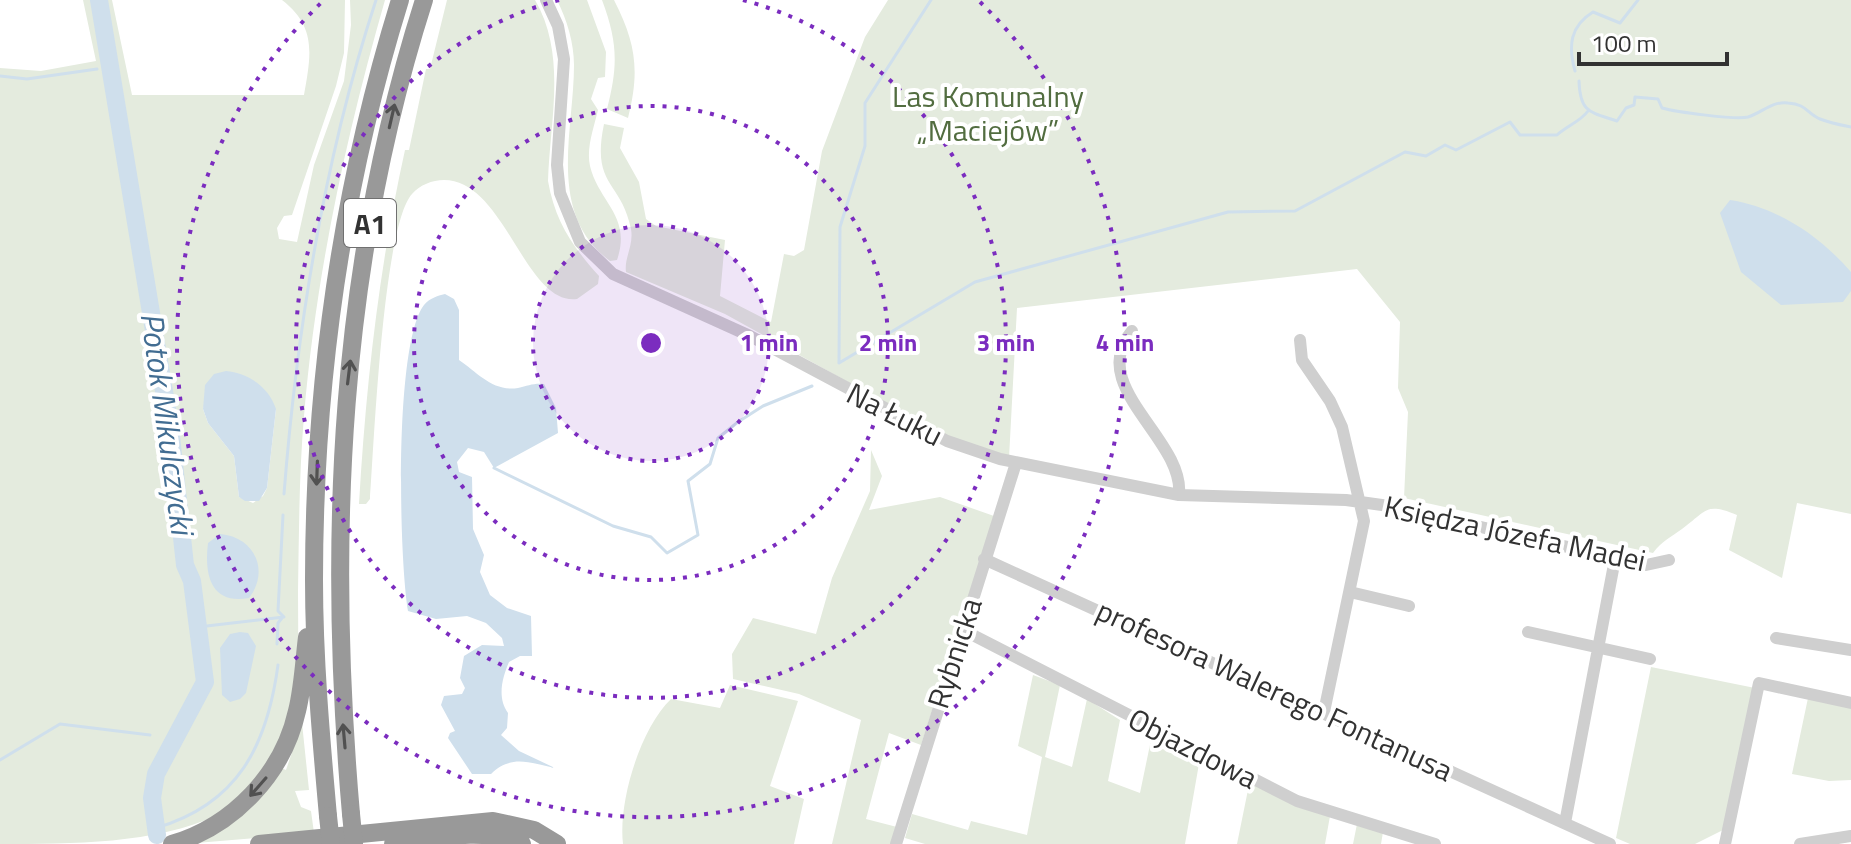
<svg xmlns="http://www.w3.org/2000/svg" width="1851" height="844" font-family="'Titillium Web',sans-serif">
<rect width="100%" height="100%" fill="#fff"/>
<path fill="#e4ebde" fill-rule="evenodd" d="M83 0H112L132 95H304C311 55 317 27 282 0H345L344 53 336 86 292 215 284 216 277 228 279 239 297 242 314 165 344 81 351 25 350 0H385C346 136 316 274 304 416 299 474 299 533 298 592 298 629 300 669 291 706 281 748 255 790 218 815 155 844 72 844 0 844V68L41 71 96 61ZM206 400 276 409 267 488 263 496 253 503 239 497 234 456 208 423 203 409Z
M447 0H535C567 55 550 120 548 181 555 221 572 246 599 276L598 284 577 299C525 306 505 180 444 180 432 180 420 185 412 194 383 226 374 445 370 499L366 504H359C366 384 379 267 405 150H409L426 69H430Z
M557 0H587L606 52 605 77 598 78 591 99 598 110C594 127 586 148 590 166 599 203 632 216 617 260L610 261C546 213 574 132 574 65 574 43 567 20 557 0Z
M602 0H614C636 43 640 71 628 118L607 109C618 66 618 43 602 0Z
M888 0H1851V514L1797 503 1782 578 1729 550 1737 515C1705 502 1707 511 1682 529 1671 537 1662 541 1653 553L1404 498 1408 412 1398 388 1400 322 1357 269 1017 308 1009 458 957 442 725 314 626 272C624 258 634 245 631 229 621 180 591 187 604 124L624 128 620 148 639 182 646 219 656 226 725 240 720 296 771 322 784 254 794 256 804 250 822 151 865 37Z
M871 450 882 476 869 510 940 497 994 516 921 745 889 733 866 819 897 827 892 844H832L861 720 799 694 733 679 732 654 753 618 816 634 832 578 870 491Z
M1651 667 1755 688 1725 829 1695 844H1630L1616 838Z
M1033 675 1060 685 1045 757 1072 767 1087 699 1120 720 1108 781 1140 793 1152 735 1200 758 1185 844H925L905 838 912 814 968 830 971 821 1027 835 1042 757 1018 746Z
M730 685 798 701 770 786 804 799 794 844H623C618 802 640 729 671 699L720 708Z
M1808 698 1851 707V780L1829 781 1792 774Z
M302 723 309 790 295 791 301 807 311 811 314 833 196 843 281 768 286 770Z
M1250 780 1330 816 1325 844H1237Z
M1357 824 1383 832 1381 844H1353Z"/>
<path fill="#cfdfec" d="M1730 200C1777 207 1820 236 1851 272V291L1843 302 1781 305 1741 272 1720 213Z
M445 294 454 299 459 310V360C478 373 493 392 518 388 528 386 533 383 544 384L556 408 558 433 494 468 484 452 468 448 457 462 459 472 472 477 473 529 484 555 480 572 490 595 507 608 531 616 532 656H520L509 662C502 678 497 698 508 713L507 728 501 735 519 751 555 768C530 763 511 754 491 774H472L448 738 450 733 455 731 441 705 444 696 462 694 465 688 460 678 464 656 482 645 504 646 502 638 486 623 467 616 436 619 408 611C399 558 394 344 424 305 430 298 437 296 445 294Z
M226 371C248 373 269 387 276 409L267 488 259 501H245L239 497 234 456 208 423 203 409 205 385 214 374Z
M220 534C255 537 270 571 249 598 211 605 204 575 208 543Z
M240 632 248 633 256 646 246 693 240 699 230 702 222 695 220 648 230 634Z"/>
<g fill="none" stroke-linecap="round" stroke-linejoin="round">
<path stroke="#cfdfec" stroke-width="3" d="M106 68 111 67
M1575 71C1568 46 1570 26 1593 12L1620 23 1638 0
M0 76 27 79 97 69
M1579 81C1580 113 1590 112 1617 121L1626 108 1634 105 1635 97 1658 99 1662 108C1676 112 1736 120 1748 117 1762 113 1771 101 1788 103 1807 104 1807 114 1820 119 1830 123 1841 125 1851 127
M839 363 975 282 1228 212 1295 211 1405 152 1426 156 1445 145 1456 150 1510 122 1520 135H1557C1567 126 1581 121 1588 111
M839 363 840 227 865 146V103L931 0
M494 468 613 526 651 537 667 553 698 535 688 481 710 464 718 438 738 422 763 406 812 386
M284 494C297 328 324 159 376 0
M198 627 284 617 278 611 283 515
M277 644 278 623 282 618
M0 760 60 724 150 735
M156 828C238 804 267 746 278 665"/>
<path stroke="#cfdfec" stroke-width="18" d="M99 0 170 427 185 565 192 581 205 682 156 774 152 798 157 835"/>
<path stroke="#cfcfcf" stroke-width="12" d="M546 0 558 26 564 59 557 165 560 193 580 242 613 274 750 336 947 441 1000 459 1179 495 1346 500 1389 506 1646 565 1669 560
M1132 331C1085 386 1185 439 1179 495
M1300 340 1302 360 1330 401 1342 427 1364 521 1324 712
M984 559 1610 844
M1350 592 1409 606
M961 629 1297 801 1435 844
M1528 632 1650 659
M1776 638 1851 650
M1565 823 1615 559
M896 844 1016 463
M1725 844 1759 683 1851 703
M1800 844 1851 836"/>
<path stroke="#999" stroke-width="18" d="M351 814C327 538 339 266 424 0
M328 816C321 738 314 659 314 580 314 385 342 187 400 0
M172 844C233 826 283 774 297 711 303 687 304 661 307 637
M259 844 493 821 534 830 557 844
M393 844C433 839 483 826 522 844"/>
<path stroke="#999" stroke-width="18" d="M351 814 354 844
M328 816 331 844"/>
</g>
<defs><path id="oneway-shaft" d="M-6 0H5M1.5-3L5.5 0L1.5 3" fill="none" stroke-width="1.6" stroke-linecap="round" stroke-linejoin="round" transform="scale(2)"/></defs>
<g stroke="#515151">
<use href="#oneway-shaft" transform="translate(392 116) rotate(-77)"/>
<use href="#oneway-shaft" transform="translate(349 372) rotate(-83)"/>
<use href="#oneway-shaft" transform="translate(317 473) rotate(92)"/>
<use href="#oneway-shaft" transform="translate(344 736) rotate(-95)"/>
<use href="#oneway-shaft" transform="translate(258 787) rotate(131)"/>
</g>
<circle cx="651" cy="343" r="118" fill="#7b2cbf" fill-opacity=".12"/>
<g fill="none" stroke="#7b2cbf" stroke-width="4" stroke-dasharray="4 8">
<circle cx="651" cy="343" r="118"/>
<circle cx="651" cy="343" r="237"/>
<path d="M743 0A355 355 0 1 1 559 0"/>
<path d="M980 2A474 474 0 1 1 322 2"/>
</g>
<g text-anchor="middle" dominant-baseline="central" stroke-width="8" stroke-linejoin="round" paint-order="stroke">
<rect fill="#fff" stroke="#707070" stroke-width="2" x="344" y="199" width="52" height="48" rx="6"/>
<g font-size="28" font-weight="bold" fill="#323232">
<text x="370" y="223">A1</text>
</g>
<g font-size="30" fill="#526d40" stroke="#fff">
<text x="988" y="96">Las Komunalny<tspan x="988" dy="34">„Maciejów”</tspan></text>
</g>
<g font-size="30" fill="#323232" stroke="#fff">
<text transform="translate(895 414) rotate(27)">Na Łuku</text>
<text transform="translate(1515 533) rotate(12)">Księdza Józefa Madei</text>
<text transform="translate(954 653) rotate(-72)">Rybnicka</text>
<text transform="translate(1275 690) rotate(25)">profesora Walerego Fontanusa</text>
<text transform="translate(1193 748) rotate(27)">Objazdowa</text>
</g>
<g font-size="32" font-style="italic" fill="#426d92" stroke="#fff">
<text transform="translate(168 423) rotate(82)">Potok Mikulczycki</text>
</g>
</g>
<circle cx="651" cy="343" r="12" fill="#7b2cbf" stroke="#fff" stroke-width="4"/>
<g font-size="24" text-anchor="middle" font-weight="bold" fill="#7b2cbf" stroke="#fff" stroke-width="8" stroke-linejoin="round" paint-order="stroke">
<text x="769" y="351">1 min</text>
<text x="888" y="351">2 min</text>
<text x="1006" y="351">3 min</text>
<text x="1125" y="351">4 min</text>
</g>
<path d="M1579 52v12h148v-12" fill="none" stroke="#323232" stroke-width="4"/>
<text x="1591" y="52" font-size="24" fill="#323232" stroke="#ffffff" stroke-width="6" paint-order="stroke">100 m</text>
</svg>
